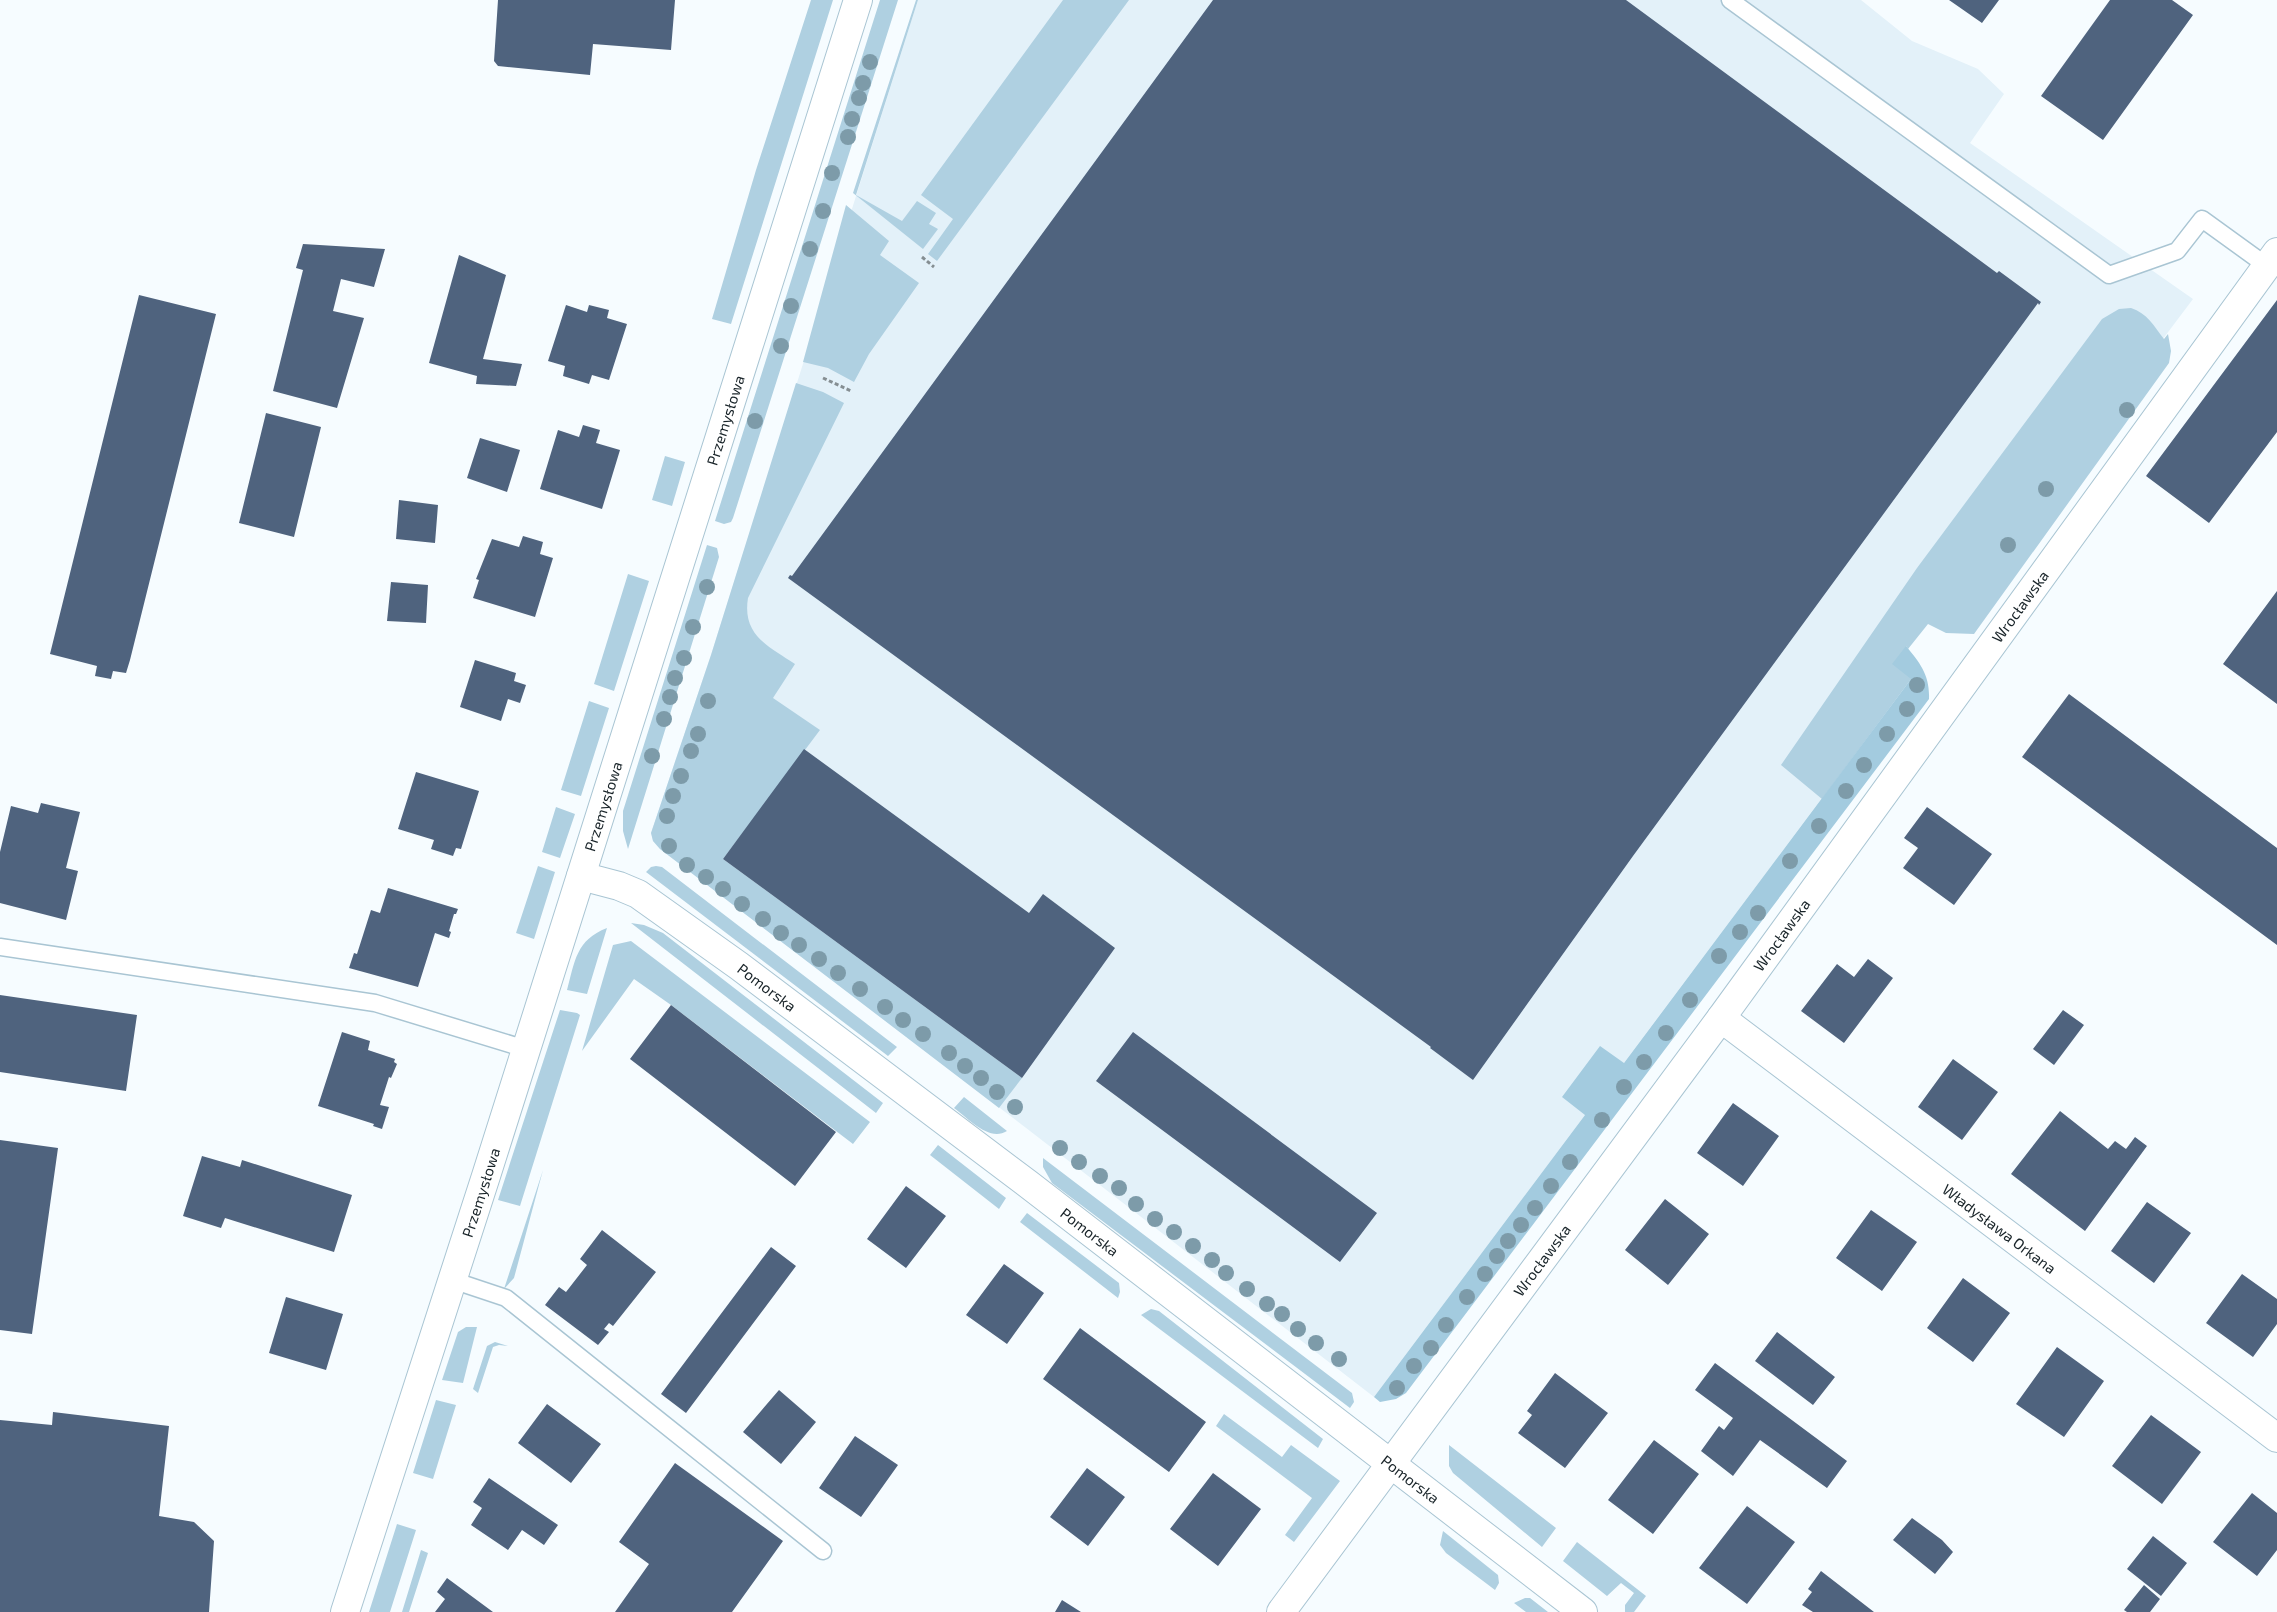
<svg xmlns="http://www.w3.org/2000/svg" width="2277" height="1612" font-family="'Exo 2',sans-serif">
<rect width="100%" height="100%" fill="#f6fcff"/>
<path fill="#e3f1f9" d="M918 0H1861L1912 41 1978 69 2004 94 1970 143 2193 299 2062 473 2044 460 1893 664 1911 679 1374 1397 1030 1131 660 849 653 841 651 833 711 655Z"/>
<path fill="#afd0e1" d="M811 0H833L731 324 712 319 756 170Z
M880 0H898L733 518 731 522 724 524 715 521Z
M916 0H918L856 195 902 221 917 201 936 213 929 224 938 229 923 249 853 193Z
M1063 0H1129L937 261 928 254 953 219 921 195Z
M846 205 889 241 880 255 919 283 869 354 854 382 828 368 803 362Z
M2131 308C2147 313 2154 326 2164 339L2168 334 2171 351 2169 363 1974 634 1946 633 1928 624 1908 649 1906 646 1911 679 1822 799 1781 765 1917 568 2102 319 2119 309Z
M796 383 823 392 844 403 748 598C742 635 768 646 795 664L773 698 820 730 723 859 1022 1078 999 1108 660 849 653 841 651 833 711 655Z
M665 456 685 462 672 506 652 500Z
M707 545 717 548 719 557 628 849 623 831V811Z
M628 574 649 581 614 691 594 684Z
M589 701 609 708 581 796 561 790Z
M556 807 575 814 560 858 542 852Z
M538 866 555 872 534 939 516 933Z
M656 866 662 867 897 1047 888 1056 646 872 651 867Z
M631 923 644 925 663 933 883 1103 876 1113Z
M607 928 587 994 567 990C575 961 576 940 607 928Z
M631 941 870 1122 853 1144 671 1005 634 979 582 1051 613 945Z
M560 1010 577 1013 580 1015 520 1206 498 1200Z
M964 1097 1007 1131C989 1142 969 1119 954 1108Z
M938 1145 1006 1198 999 1209 930 1155Z
M1043 1158 1352 1393 1354 1402 1350 1408 1052 1183 1043 1167Z
M543 1170 514 1278 504 1289Z
M1027 1213 1119 1283 1120 1292 1118 1298 1020 1222Z
M1151 1309 1159 1311 1323 1439 1318 1448 1141 1315Z
M466 1327H477L463 1383 442 1380 458 1332Z
M495 1342 508 1346 499 1345 493 1347 478 1393 473 1389 487 1346Z
M436 1400 456 1405 433 1479 413 1473Z
M1224 1414 1282 1457 1291 1445 1340 1481 1294 1542 1285 1535 1312 1498 1216 1426Z
M1449 1445 1556 1528 1542 1547 1453 1473 1449 1466Z
M397 1524 416 1530 390 1612H369Z
M1443 1531 1498 1575 1499 1583 1495 1590 1446 1553 1440 1545Z
M1577 1542 1646 1596 1634 1612H1625V1605L1634 1593 1621 1583 1607 1596 1563 1561Z
M421 1550 428 1553 409 1612H402Z
M1525 1598H1530L1548 1612H1526L1514 1603Z"/>
<path fill="#a3cbdf" d="M1906 646C1920 663 1930 675 1929 699L1406 1393 1396 1399 1380 1402 1374 1397 1585 1115 1562 1097 1600 1046 1624 1063 1911 679 1892 664Z"/>
<path fill="#4f637e" d="M498 0H675L671 50 593 44 590 75 498 66 494 61Z
M1213 0H1626L1997 273 1999 271 2041 302 2039 305 2038 303 1633 856 1473 1080 1430 1048 1431 1047 788 578 790 575 792 576Z
M1949 0H1999L1982 23Z
M2110 0H2172L2193 15 2103 140 2041 96Z
M303 244 385 249 374 287 341 279 333 311 364 318 337 408 273 391 303 270 296 268Z
M459 255 506 275 483 359 522 364 516 386 476 384 477 376 429 363Z
M139 295 216 314 130 660 126 673 113 671 111 679 95 676 97 666 50 654Z
M2277 300V432L2209 523 2146 476Z
M566 305 587 312 589 305 609 310 607 318 627 324 609 380 592 375 589 384 563 376 565 366 548 361Z
M266 413 321 427 294 537 239 523Z
M583 425 600 430 596 443 620 450 602 509 540 489 558 430 579 437Z
M480 438 520 450 507 492 467 478Z
M399 500 438 505 435 543 396 539Z
M523 536 543 542 540 554 553 558 535 617 473 598 479 580 476 579 492 539 519 547Z
M391 582 428 585 426 623 387 621Z
M2277 591V704L2223 664Z
M475 660 516 673 514 681 526 685 520 703 508 699 501 721 460 707Z
M2069 694 2277 848V945L2022 757Z
M804 749 1029 913 1043 894 1115 948 1022 1078 723 859Z
M416 772 479 791 461 849 456 848 453 856 431 849 434 840 398 829Z
M41 803 80 812 66 868 78 871 66 920 0 903V852L11 806 38 813Z
M1927 807 1992 854 1954 905 1903 868 1918 848 1904 838Z
M388 888 458 909 456 914H454L449 931 451 932 449 938 435 933 418 987 349 968 354 953 357 954 371 910 380 913Z
M1868 959 1893 978 1844 1043 1801 1011 1837 964 1854 977Z
M0 995 137 1015 126 1091 0 1072Z
M671 1005 836 1132 795 1186 630 1059Z
M2063 1010 2084 1025 2054 1065 2033 1049Z
M342 1032 370 1041 368 1050 395 1059 394 1062 397 1064 391 1078 389 1077 380 1105 389 1107 382 1129 373 1126 374 1124 318 1106Z
M1133 1032 1377 1213 1340 1262 1096 1081Z
M1953 1059 1998 1092 1962 1140 1918 1107Z
M1733 1103 1779 1136 1743 1186 1697 1153Z
M2060 1111 2108 1149 2115 1141 2126 1149 2135 1137 2147 1146 2085 1231 2011 1174Z
M0 1140 58 1148 32 1334 0 1330Z
M202 1156 240 1167 242 1160 352 1195 334 1252 225 1218 221 1228 183 1216Z
M906 1186 946 1216 906 1268 867 1239Z
M1665 1199 1709 1234 1668 1285 1625 1250Z
M2147 1202 2191 1233 2154 1283 2111 1251Z
M1871 1210 1917 1242 1882 1291 1836 1258Z
M602 1230 656 1272 613 1326 609 1323 604 1329 609 1332 598 1345 545 1305 559 1287 566 1292 587 1265 580 1259Z
M771 1247 796 1266 686 1413 661 1394Z
M1004 1264 1044 1293 1007 1344 966 1315Z
M2242 1274 2277 1299V1324L2253 1357 2206 1323Z
M1963 1278 2010 1313 1973 1362 1927 1328Z
M286 1297 343 1314 326 1370 269 1353Z
M1080 1328 1206 1422 1169 1472 1043 1379Z
M1777 1332 1835 1377 1813 1405 1755 1361Z
M2057 1347 2104 1381 2064 1437 2016 1404Z
M1715 1363 1847 1461 1827 1488 1760 1440 1733 1476 1701 1451 1719 1426 1724 1430 1733 1418 1695 1390Z
M1555 1373 1608 1413 1565 1468 1518 1433 1532 1415 1527 1411Z
M779 1390 816 1422 781 1464 743 1432Z
M547 1404 601 1444 571 1483 518 1443Z
M53 1412 169 1426 159 1516 194 1522 214 1541 209 1612H0V1420L52 1425Z
M2151 1415 2201 1452 2162 1504 2112 1466Z
M855 1436 898 1465 861 1517 819 1488Z
M1654 1440 1699 1474 1653 1534 1608 1500Z
M675 1463 783 1541 732 1612H615L649 1564 619 1542Z
M1087 1468 1125 1497 1088 1546 1050 1517Z
M1213 1473 1261 1509 1218 1566 1170 1529Z
M489 1478 558 1525 544 1545 522 1530 508 1550 471 1525 482 1508 473 1502Z
M2252 1493 2277 1513V1550L2257 1576 2213 1542Z
M1747 1506 1795 1542 1747 1604 1699 1568Z
M1912 1518 1942 1540 1953 1552 1935 1574 1893 1540Z
M2153 1536 2187 1563 2161 1596 2127 1569Z
M1821 1571 1874 1612H1813L1802 1605 1812 1592 1808 1589Z
M447 1578 493 1612H435L445 1599 437 1592Z
M2144 1585 2160 1599 2150 1612H2127L2124 1610Z
M1062 1600 1081 1612H1055Z"/>
<g fill="none" stroke-linecap="round" stroke-linejoin="round">
<defs>
<path id="service" d="M1730 0 2109 275 2177 251 2202 219 2267 266
M0 947 375 1003 526 1049
M452 1280 506 1298 823 1551"/>
<g id="minor">
<path id="s1" d="M581 876 619 886 638 894 739 966 1028 1184 1583 1612"/>
<path id="s2" d="M1721 1018 2277 1438"/>
<path id="s3" d="M1281 1612 1721 1018 2277 252"/>
</g>
<g id="tertiary">
<path id="s4" d="M345 1612 486 1176 858 0"/>
</g>
</defs>
<use href="#service" stroke="#a9c5d3" stroke-width="19"/>
<use href="#minor" stroke="#a9c5d3" stroke-width="30"/>
<use href="#tertiary" stroke="#a9c5d3" stroke-width="30"/>
<path stroke="#858e92" stroke-width="3" stroke-dasharray="4 2.5" stroke-linecap="butt" d="M922 257 934 267
M823 378 851 391"/>
<use href="#service" stroke="#fff" stroke-width="16"/>
<use href="#minor" stroke="#fff" stroke-width="28"/>
<use href="#tertiary" stroke="#fff" stroke-width="28"/>
</g>
<g fill="#7d9ba9">
<circle cx="870" cy="62" r="8"/>
<circle cx="863" cy="83" r="8"/>
<circle cx="859" cy="98" r="8"/>
<circle cx="852" cy="119" r="8"/>
<circle cx="848" cy="137" r="8"/>
<circle cx="832" cy="173" r="8"/>
<circle cx="823" cy="211" r="8"/>
<circle cx="810" cy="249" r="8"/>
<circle cx="791" cy="306" r="8"/>
<circle cx="781" cy="346" r="8"/>
<circle cx="2127" cy="410" r="8"/>
<circle cx="755" cy="421" r="8"/>
<circle cx="2046" cy="489" r="8"/>
<circle cx="2008" cy="545" r="8"/>
<circle cx="707" cy="587" r="8"/>
<circle cx="693" cy="627" r="8"/>
<circle cx="684" cy="658" r="8"/>
<circle cx="675" cy="678" r="8"/>
<circle cx="1917" cy="685" r="8"/>
<circle cx="670" cy="697" r="8"/>
<circle cx="708" cy="701" r="8"/>
<circle cx="1907" cy="709" r="8"/>
<circle cx="664" cy="719" r="8"/>
<circle cx="698" cy="734" r="8"/>
<circle cx="1887" cy="734" r="8"/>
<circle cx="691" cy="751" r="8"/>
<circle cx="652" cy="756" r="8"/>
<circle cx="1864" cy="765" r="8"/>
<circle cx="681" cy="776" r="8"/>
<circle cx="1846" cy="791" r="8"/>
<circle cx="673" cy="796" r="8"/>
<circle cx="667" cy="816" r="8"/>
<circle cx="1819" cy="826" r="8"/>
<circle cx="669" cy="846" r="8"/>
<circle cx="1790" cy="861" r="8"/>
<circle cx="687" cy="865" r="8"/>
<circle cx="706" cy="877" r="8"/>
<circle cx="723" cy="889" r="8"/>
<circle cx="742" cy="904" r="8"/>
<circle cx="1758" cy="913" r="8"/>
<circle cx="763" cy="919" r="8"/>
<circle cx="1740" cy="932" r="8"/>
<circle cx="781" cy="933" r="8"/>
<circle cx="799" cy="945" r="8"/>
<circle cx="1719" cy="956" r="8"/>
<circle cx="819" cy="959" r="8"/>
<circle cx="838" cy="973" r="8"/>
<circle cx="860" cy="989" r="8"/>
<circle cx="1690" cy="1000" r="8"/>
<circle cx="885" cy="1007" r="8"/>
<circle cx="903" cy="1020" r="8"/>
<circle cx="1666" cy="1033" r="8"/>
<circle cx="923" cy="1034" r="8"/>
<circle cx="949" cy="1053" r="8"/>
<circle cx="1644" cy="1062" r="8"/>
<circle cx="965" cy="1066" r="8"/>
<circle cx="981" cy="1078" r="8"/>
<circle cx="1624" cy="1087" r="8"/>
<circle cx="997" cy="1092" r="8"/>
<circle cx="1015" cy="1107" r="8"/>
<circle cx="1602" cy="1120" r="8"/>
<circle cx="1060" cy="1148" r="8"/>
<circle cx="1079" cy="1162" r="8"/>
<circle cx="1570" cy="1162" r="8"/>
<circle cx="1100" cy="1176" r="8"/>
<circle cx="1551" cy="1186" r="8"/>
<circle cx="1119" cy="1188" r="8"/>
<circle cx="1136" cy="1204" r="8"/>
<circle cx="1535" cy="1208" r="8"/>
<circle cx="1155" cy="1219" r="8"/>
<circle cx="1521" cy="1225" r="8"/>
<circle cx="1174" cy="1232" r="8"/>
<circle cx="1508" cy="1241" r="8"/>
<circle cx="1193" cy="1246" r="8"/>
<circle cx="1497" cy="1256" r="8"/>
<circle cx="1212" cy="1260" r="8"/>
<circle cx="1226" cy="1273" r="8"/>
<circle cx="1485" cy="1274" r="8"/>
<circle cx="1247" cy="1289" r="8"/>
<circle cx="1467" cy="1297" r="8"/>
<circle cx="1267" cy="1304" r="8"/>
<circle cx="1282" cy="1314" r="8"/>
<circle cx="1446" cy="1325" r="8"/>
<circle cx="1298" cy="1329" r="8"/>
<circle cx="1316" cy="1343" r="8"/>
<circle cx="1431" cy="1348" r="8"/>
<circle cx="1339" cy="1359" r="8"/>
<circle cx="1414" cy="1366" r="8"/>
<circle cx="1397" cy="1388" r="8"/>
</g>
<g text-anchor="middle" dominant-baseline="central" stroke-width="5" stroke-linejoin="round" paint-order="stroke">
<g font-size="15" fill="#182328" stroke="#fff">
<text stroke="none"><textPath href="#s4" startOffset="1251">Przemysłowa</textPath></text>
<text stroke="none"><textPath href="#s3" startOffset="1248">Wrocławska</textPath></text>
<text stroke="none"><textPath href="#s4" startOffset="846">Przemysłowa</textPath></text>
<text stroke="none"><textPath href="#s3" startOffset="842">Wrocławska</textPath></text>
<text stroke="none"><textPath href="#s1" startOffset="219">Pomorska</textPath></text>
<text stroke="none"><textPath href="#s4" startOffset="441">Przemysłowa</textPath></text>
<text stroke="none"><textPath href="#s2" startOffset="349">Władysława Orkana</textPath></text>
<text stroke="none"><textPath href="#s1" startOffset="624">Pomorska</textPath></text>
<text stroke="none"><textPath href="#s3" startOffset="438">Wrocławska</textPath></text>
<text stroke="none"><textPath href="#s1" startOffset="1029">Pomorska</textPath></text>
</g>
</g>
</svg>
